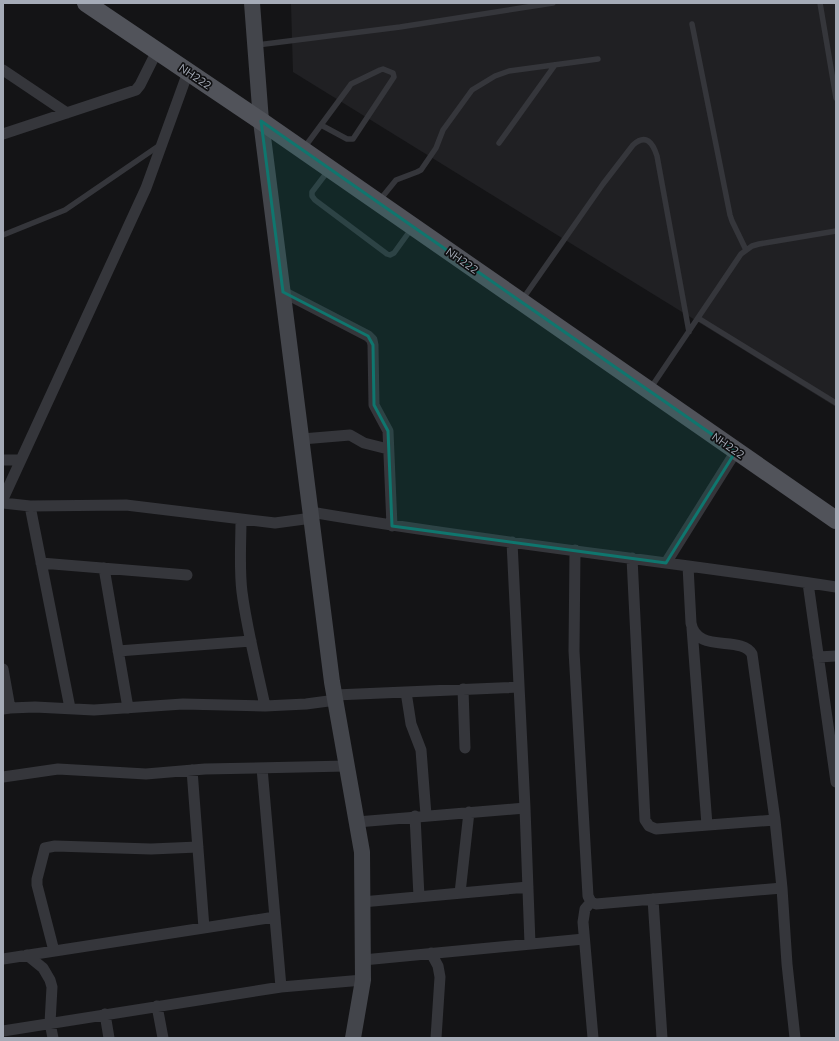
<svg xmlns="http://www.w3.org/2000/svg" width="839" height="1041" font-family="'Nunito Sans',sans-serif">
<rect width="100%" height="100%" fill="#141416"/>
<path fill="#202023" d="M291 3H836V407L293 72Z"/>
<g fill="none" stroke-linecap="round" stroke-linejoin="round">
<path stroke="#35363b" stroke-width="5.5" d="M820 3 836 98
M692 24 730 215 732 221 746 250
M257 45 400 27 553 3
M499 143 555 65
M304 148 349 87 351 84 380 70 383 69 393 73 394 77 353 139H347L321 125
M328 171 312 192V196L315 200 387 254 390 255 394 253 412 228
M379 201 396 180 417 172 421 170 436 148 443 130 472 90 495 76 509 71 598 59
M3 235 65 210 160 145
M522 300 603 184 633 145C646 133 653 143 657 156L689 332
M698 318 836 403
M650 389 741 254 752 246 759 244 836 231"/>
<path stroke="#35363b" stroke-width="11" d="M3 70 67 113
M3 134 136 90 140 85 157 51
M283 292 368 336 372 340 373 345 374 405 388 431 392 526
M302 439 350 435 364 443 388 449
M3 460H20
M3 499 146 188 188 72
M3 503 30 506 126 505 275 523 312 518
M30 506 70 708
M311 512C485 542 661 560 836 587
M241 519C241 543 239 568 242 592 247 630 257 668 265 706
M512 542 525 808 530 944
M575 550 574 651 588 896 591 902 596 904 782 888
M632 558 645 820 649 826 656 829 775 820
M41 563 187 575
M666 563 736 451
M688 566 691 623C696 654 741 635 752 654L775 820 782 888 787 964 795 1038
M104 568 128 708
M808 583 836 782
M692 628 707 825
M118 651 251 641
M818 657 836 656
M3 669 10 708
M463 689 465 748
M406 692 411 724 421 750 426 815
M335 695 519 687
M3 709 10 708 35 707 94 710 183 704 265 706 306 704 336 700
M262 768 281 987
M192 770 204 928
M3 777 58 769 146 774 205 769 347 766
M415 816 419 897
M357 822 525 808
M460 893 469 812
M653 899 662 1038
M362 902 528 887
M591 902 585 909 583 922 593 1038
M54 951 37 885V879L45 848 55 846 151 849 198 847
M431 953 438 966 440 977 436 1038
M27 955 43 968 50 980 52 987 50 1023 53 1038
M3 959 275 917
M363 960 584 939
M157 1006 163 1038
M105 1014 109 1038
M3 1031 281 987 363 980"/>
<path stroke="#43454b" stroke-width="16" d="M252 3 261 121 332 682 362 852 363 980 353 1038"/>
<path stroke="#51535a" stroke-width="18" d="M86 3 261 121 836 520"/>
</g>
<path fill="#0f766e" fill-opacity="0.2" stroke="#0f766e" stroke-width="3" stroke-linejoin="round" d="M261 121 736 451 666 563 392 526 388 431 374 405 373 345 368 336 283 292Z"/>
<g text-anchor="middle" dominant-baseline="central" stroke-width="3.5" stroke-linejoin="round" paint-order="stroke">
<g font-size="11" fill="#a5abb7" stroke="#0f0f11">
<text transform="translate(195 77) rotate(34)">NH222</text>
<text transform="translate(462 261) rotate(35)">NH222</text>
<text transform="translate(728 446) rotate(35)">NH222</text>
</g>
</g>
<rect width="839" height="1041" fill="none" stroke="#a5abb7" stroke-width="8"/>
</svg>
